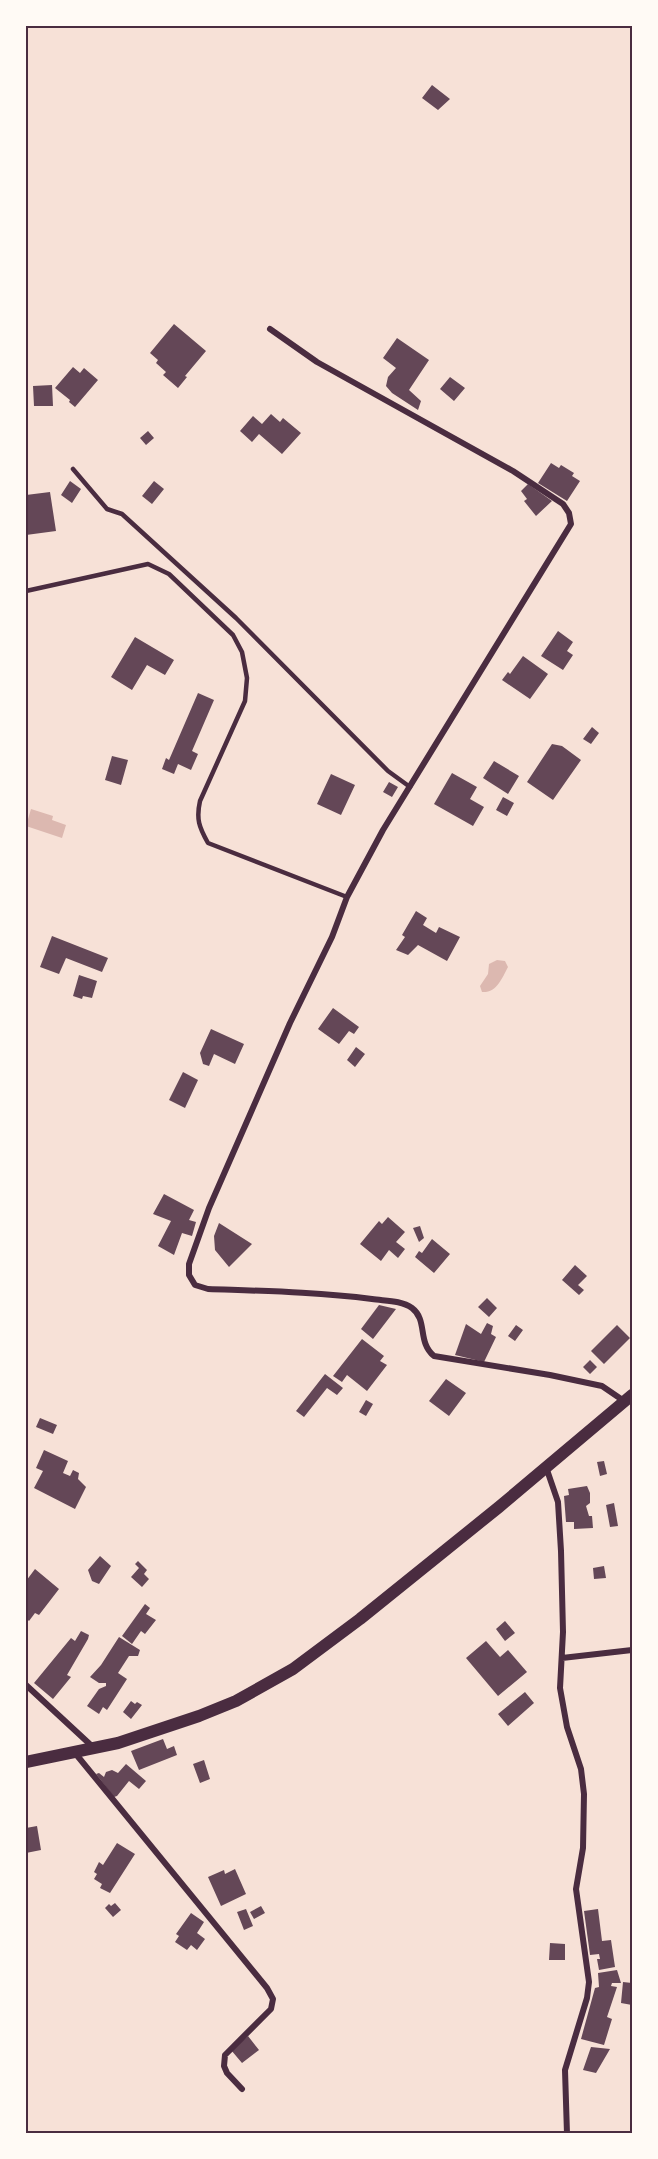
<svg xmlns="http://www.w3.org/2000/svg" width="658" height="2159" font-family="'Roboto Condensed',sans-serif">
<rect width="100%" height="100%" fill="#f7e1d7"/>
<path fill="#dcb8b0" d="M31 809 53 816 52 820 66 825 62 838 26 826Z
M497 960 505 961 508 967C502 978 497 993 482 992L480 986 488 974 489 964Z"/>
<path fill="#644757" d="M432 85 450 99 438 110 422 98Z
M174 324 206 351 185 376 187 377 178 388 163 375 166 372 156 363 158 360 150 353Z
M397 338 429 360 409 390 421 401 418 410 392 393 386 386 388 377 396 368 383 358Z
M73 367 80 373 84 368 98 380 75 407 69 402 70 400 55 388Z
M450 377 465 388 454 401 440 389Z
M52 385 53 406H34L33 386Z
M271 414 280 422 283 418 301 433 282 454 259 434 252 442 240 431 253 416 262 424Z
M148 431 154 438 146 445 140 438Z
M551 463 559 468 561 465 574 473 572 476 580 481 567 501 538 483Z
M70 481 81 489 72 503 61 495Z
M154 481 164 489 152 504 142 496Z
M528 484 552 501 536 516 524 501 527 499 521 491Z
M50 492 56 531 26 535V495Z
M558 631 573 642 567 651 573 655 563 670 541 656Z
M135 637 174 660 165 675 147 665 132 690 111 677Z
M523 656 548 674 530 699 502 680 508 672 510 674Z
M198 693 214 700 192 751 198 754 191 770 178 764 174 774 162 769 166 758 169 760Z
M592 727 599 733 591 744 583 739Z
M552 744 562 746 581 760 553 800 527 782Z
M112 756 128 760 121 785 105 780Z
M494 761 519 776 508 794 483 778Z
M452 773 477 787 470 799 484 807 473 826 434 804Z
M331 774 355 785 341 815 317 804Z
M389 782 398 787 392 797 383 792Z
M503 797 514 803 507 816 496 810Z
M416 911 427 918 423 925 436 933 439 927 460 937 447 961 418 945 408 955 396 950 405 937 402 935Z
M52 936 108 958 102 972 66 958 59 974 40 967Z
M79 975 97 981 92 998 83 996 82 999 73 996Z
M333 1008 359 1027 354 1034 349 1031 339 1044 318 1029Z
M211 1029 244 1044 235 1064 214 1054 209 1066 203 1064 200 1053Z
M356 1047 365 1054 355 1067 347 1060Z
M183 1072 198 1080 185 1108 169 1100Z
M164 1194 194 1210 189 1220 196 1222 192 1236 182 1233 174 1255 158 1246 171 1221 153 1214Z
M388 1217 405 1232 396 1242 405 1249 398 1258 389 1250 381 1261 360 1244 379 1221 382 1224Z
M219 1223 252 1244 229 1267 215 1250 214 1236Z
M420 1226 424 1238 419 1242 413 1228Z
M432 1239 450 1254 434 1273 415 1257 419 1251 422 1253Z
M575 1265 587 1276 578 1285 584 1290 579 1295 562 1280Z
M487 1298 497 1308 489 1317 478 1307Z
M379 1305 396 1309 373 1339 361 1329Z
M487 1323 493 1326 491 1334 496 1337 484 1362 455 1355 466 1324 481 1334Z
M516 1325 523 1330 515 1341 508 1336Z
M617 1325 630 1338 604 1364 591 1351Z
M362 1339 384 1356 380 1361 387 1365 367 1391 347 1375 342 1382 333 1376Z
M590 1360 597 1367 590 1374 583 1367Z
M325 1374 343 1388 337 1395 327 1388 304 1417 296 1411Z
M446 1379 466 1393 449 1416 429 1401Z
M366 1400 373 1404 366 1416 359 1412Z
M40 1418 57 1425 53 1434 36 1427Z
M44 1450 68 1461 63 1473 70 1476 73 1470 79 1473 78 1479 86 1487 75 1509 34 1488 43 1471 36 1468Z
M604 1461 607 1474 600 1476 597 1462Z
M587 1486 590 1493V1503L586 1506 589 1516H592L593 1528 574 1529V1522H566L564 1496 569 1495 568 1489Z
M614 1503 618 1526 610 1527 606 1505Z
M100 1556 111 1566 99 1584 92 1581 88 1570Z
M138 1561 147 1570 144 1574 149 1579 142 1587 131 1577 139 1568 135 1564Z
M604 1566 606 1578 594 1579 593 1568Z
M35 1569 59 1589 39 1615 35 1613 29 1621 26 1618V1581Z
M145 1604 150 1608 146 1614 156 1620 145 1634 141 1631 132 1644 122 1636Z
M505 1621 515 1633 505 1641 496 1629Z
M81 1631 89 1635 88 1639 67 1675 71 1677 53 1699 34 1683 71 1638 75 1641Z
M119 1637 140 1650 138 1656H129L118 1673 127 1679 107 1710 103 1707 99 1714 87 1706 99 1689 106 1686V1683H99L90 1677 101 1665Z
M486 1641 500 1657 508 1650 527 1672 498 1696 466 1658Z
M525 1692 534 1703 508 1726 498 1714Z
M131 1701 135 1704 137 1702 142 1705 131 1719 123 1712Z
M163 1739 167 1749 174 1746 177 1755 139 1770 131 1751Z
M204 1760 210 1779 200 1783 193 1764Z
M126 1764 146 1781 139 1789 129 1781 117 1796 114 1797 96 1774 99 1773 104 1777 106 1772 112 1770 118 1773Z
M37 1826 41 1850 26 1853V1828Z
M117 1843 135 1854 110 1893 100 1888 102 1884 94 1879 97 1874 94 1872 99 1862 103 1865Z
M235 1869 246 1894 221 1906 208 1877 224 1870 225 1874Z
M115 1903 121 1910 113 1917 105 1908 109 1904 111 1906Z
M261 1906 265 1913 254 1919 250 1912Z
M246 1909 253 1926 244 1930 237 1912Z
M598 1909 602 1941 611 1940 615 1967 599 1970 597 1959H600L599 1954 590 1955 584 1911Z
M191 1913 204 1922 197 1933 205 1939 197 1950 191 1945 187 1950 175 1942 179 1936 176 1934Z
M550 1943 565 1944V1960H549Z
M617 1970 621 1983H612L611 1986 617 1987 607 2017 612 2019 604 2045 581 2039 595 1988 599 1987 598 1973Z
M623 1982 632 1983V2005L621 2003Z
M248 2036 259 2050 242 2063 231 2050Z
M591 2047 610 2049 596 2073 583 2070Z"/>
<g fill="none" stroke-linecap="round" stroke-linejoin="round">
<path stroke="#4a2c40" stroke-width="4.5" d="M73 469 107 509 122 514 236 618 388 771 410 787
M26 591 148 564 169 574 233 635 242 652 247 678 245 701 200 801C196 819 199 827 208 843L347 897"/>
<path stroke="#4a2c40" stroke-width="6" d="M270 329 317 362 513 471 563 504 569 513 571 524 383 830 347 897 332 937 290 1023 209 1208 189 1264V1275L195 1285 208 1289C263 1291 318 1292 372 1299 385 1301 401 1300 412 1308 428 1320 417 1342 434 1356L550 1375 602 1386 624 1401
M546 1467 558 1502 561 1551 563 1632 560 1688 567 1727 581 1769 584 1794 583 1848 576 1889 589 1982 587 1998 565 2070 567 2134
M562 1658 632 1650
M26 1685 94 1748
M75 1753 267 1988 273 1999 271 2009 225 2055 224 2066 227 2073 242 2089"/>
<path stroke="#4a2c40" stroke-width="12" d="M26 1762 118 1743 199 1716 236 1701 293 1669 360 1619 499 1507 632 1395"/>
</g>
<rect width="658" height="2159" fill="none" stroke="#fffaf5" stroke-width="54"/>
<rect x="27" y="27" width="604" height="2105" fill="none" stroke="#4a2c40" stroke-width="2"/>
</svg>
